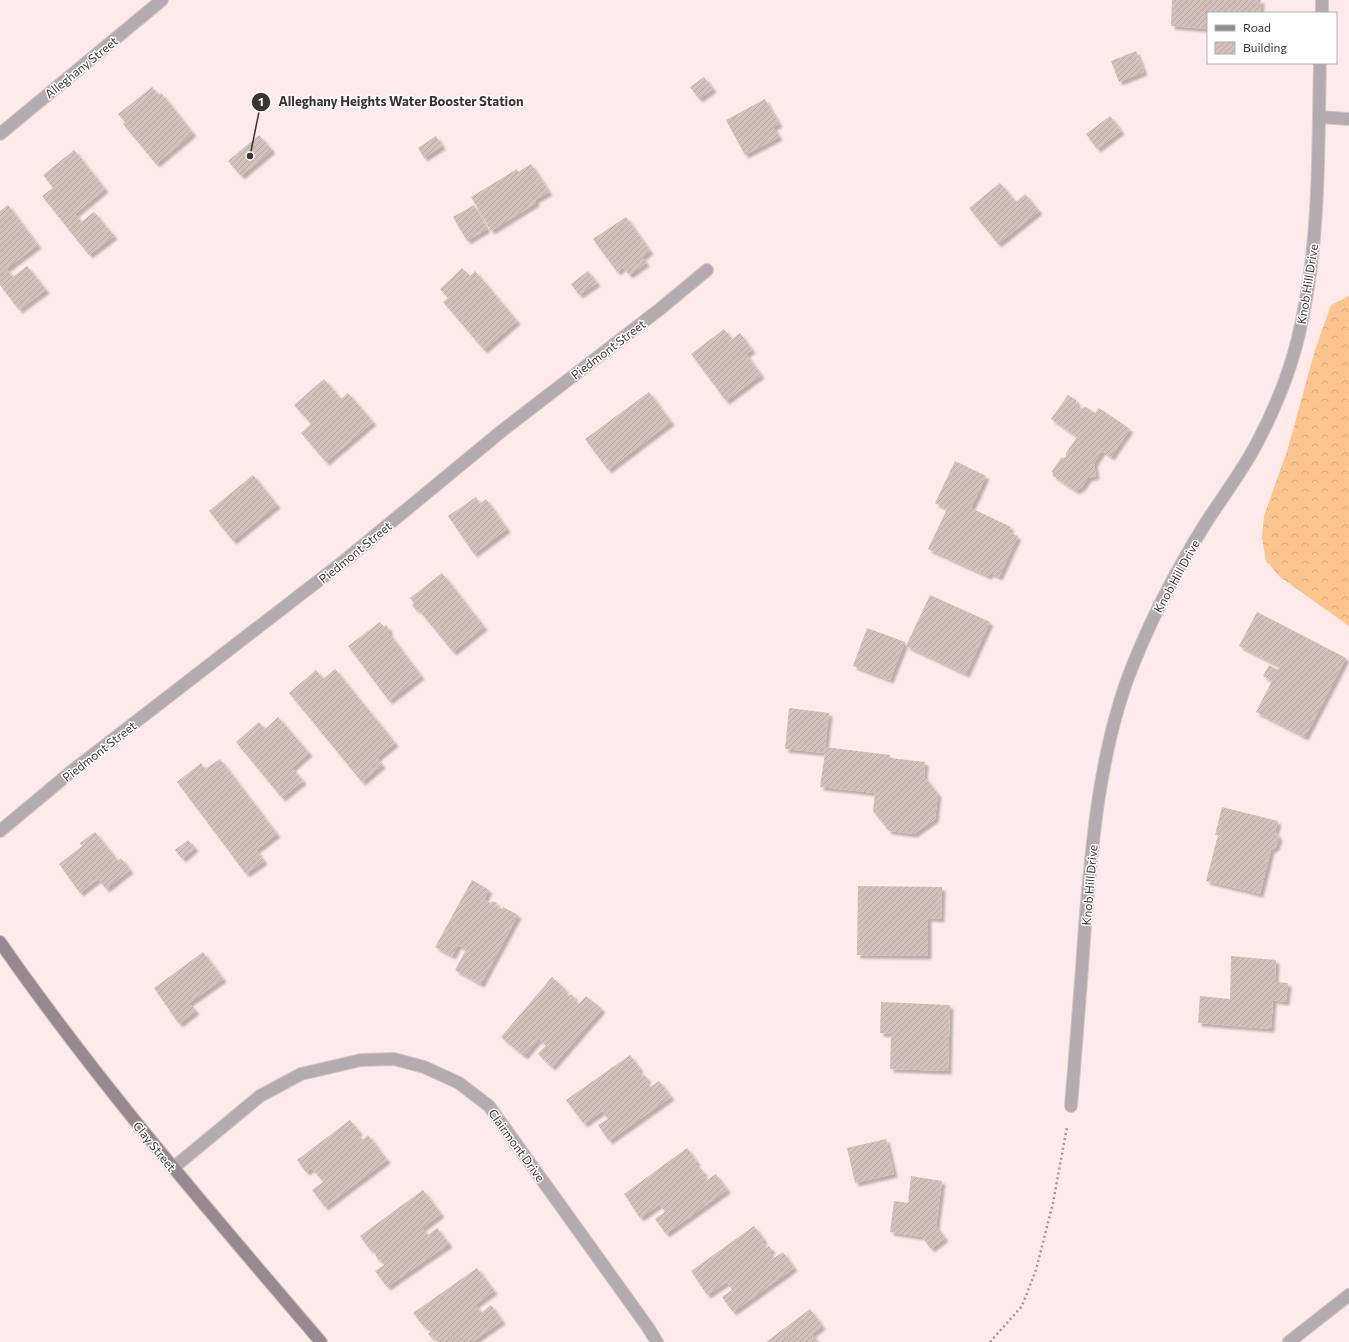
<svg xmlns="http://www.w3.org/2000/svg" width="1349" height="1342" font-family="Commissioner,sans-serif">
<defs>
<pattern id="forest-crowns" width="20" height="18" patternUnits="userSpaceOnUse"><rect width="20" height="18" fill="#fcc48e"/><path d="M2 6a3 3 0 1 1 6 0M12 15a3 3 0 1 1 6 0" fill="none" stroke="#d9a97b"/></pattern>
<pattern id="building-hatch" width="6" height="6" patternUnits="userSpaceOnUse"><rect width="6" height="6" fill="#d4c1bb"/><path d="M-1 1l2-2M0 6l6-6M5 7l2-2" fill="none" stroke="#b7a6a1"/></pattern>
<filter id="shadow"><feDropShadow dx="3.5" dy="3.5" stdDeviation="1" flood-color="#0004"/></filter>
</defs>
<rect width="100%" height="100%" fill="#feeaeb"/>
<path fill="url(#forest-crowns)" d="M1349 296V626L1280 577 1266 561 1262 538 1264 516 1288 448 1315 350 1331 305Z"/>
<path fill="url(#building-hatch)" filter="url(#shadow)" d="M1172 0H1261L1260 13H1208V29L1171 26Z
M1136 51 1144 72 1119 82 1111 61Z
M704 77 713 89 699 99 690 87Z
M152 87 159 95 161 93 193 133 156 164 123 124 125 122 118 114Z
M765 99 779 124 773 127 779 137 745 155 726 120Z
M1110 116 1121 131 1097 149 1086 134Z
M259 135 272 150 241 176 228 161Z
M436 136 442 146 424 158 418 148Z
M74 150 105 189 75 214 81 222 94 212 114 236 89 255 42 196 53 188 43 175Z
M531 164 549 192 535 200 536 203 491 231 471 197 517 169 518 172Z
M1000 183 1016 202 1025 194 1039 211 998 244 969 208Z
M8 205 38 245 6 269 13 277 27 266 46 290 19 310 0 285V211Z
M474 205 487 229 467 241 453 217Z
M626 217 650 251 642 257 646 263 629 275 623 267 617 272 593 239Z
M462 268 470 276 475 271 517 321 484 350 443 302 448 298 440 289Z
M588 271 597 283 579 295 571 284Z
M724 329 732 339 740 333 752 350 746 354 761 375 726 401 691 354Z
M324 379 341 399 348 393 373 422 326 462 301 433 311 424 294 405Z
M649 392 671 422 608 470 585 439Z
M1068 395 1076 400 1078 409 1086 407 1095 413 1099 408 1130 429 1111 457 1102 451 1094 463 1096 476 1088 478 1082 487 1076 491 1053 476 1052 471 1061 458 1066 457V453L1077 437 1051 419Z
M955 461 986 476 971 508 1011 527 1008 532 1018 536 999 577 990 573 988 576 928 549 947 509 935 503Z
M253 475 277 505 233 541 209 511Z
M476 497 480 504 486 499 507 529 474 554 448 516Z
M442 573 484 627 453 652 418 609 416 610 412 605 414 603 410 598Z
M930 595 990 622 966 674 906 646Z
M1257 612 1346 658 1305 737 1256 712 1272 681 1263 676 1269 665 1278 670 1279 666 1239 646Z
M380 622 384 627 386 625 390 631 388 632 421 676 389 701 348 646Z
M867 628 905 642 890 680 853 666Z
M335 669 395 743 377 758 382 765 362 782 289 693 316 670 323 679Z
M789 708 829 713 825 747 890 755V758L925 762 924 777 938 794 935 819 914 834 889 831 873 811 875 793 820 787 825 753 785 749Z
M278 717 309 753 292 768 303 781 282 798 236 742 259 722 265 729Z
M220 759 277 834 256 850 264 861 246 874 177 782 201 763 205 769Z
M1222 807 1278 821 1275 832 1279 838 1276 847 1271 850 1260 894 1206 881 1218 835H1215Z
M95 832 118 861 121 858 130 870 106 889 98 879 80 893 59 864 82 846 80 843Z
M188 840 195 848 182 859 175 850Z
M472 880 489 890 484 900 491 903 492 901 497 903 495 906 502 909 503 907 518 915 481 984 455 970 466 950 458 945 452 956 435 947Z
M858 886 942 887 941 919 928 918V956L857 955Z
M203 952 223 979 189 1003 196 1011 179 1024 154 988Z
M1231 956 1276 960 1275 982 1288 983 1286 1002 1273 1000 1271 1029 1198 1023 1200 996 1230 999Z
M552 977 565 989 564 991 569 996 571 994 575 998 573 999 579 1004 586 996 602 1009 552 1067 538 1054 546 1045 539 1039 524 1056 501 1037Z
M881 1002 950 1005 948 1071 890 1069 891 1034 880 1033Z
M630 1055 640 1069 638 1070 642 1076 644 1075 648 1079 646 1081 650 1087 659 1081 671 1097 609 1141 598 1125 608 1119 602 1111 584 1124 566 1100Z
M350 1120 359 1132 357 1134 362 1140 368 1135 387 1160 325 1207 312 1190 323 1182 312 1168 306 1172 297 1160Z
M886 1139 894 1174 855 1183 847 1148Z
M687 1148 697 1162 695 1164 705 1173 702 1174 707 1180 716 1174 727 1190 666 1234 655 1219 665 1212 660 1204 640 1218 624 1194Z
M911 1176 942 1181 936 1226 945 1238 931 1249 922 1237 890 1232 894 1201 908 1203Z
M423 1190 441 1214 422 1228 428 1235 437 1228 449 1244 387 1287 375 1271 384 1265 380 1259 378 1260 372 1248 370 1250 360 1236Z
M754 1226 764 1240 762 1242 767 1248 769 1246 772 1250 769 1252 774 1258 783 1252 794 1268 733 1312 722 1297 732 1290 727 1282 707 1295 691 1271Z
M477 1268 494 1291 475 1305 481 1313 491 1305 502 1321 472 1342H438L433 1336 431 1338 428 1333 430 1332 426 1326 424 1327 413 1313Z
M810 1309 822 1326 812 1334 818 1342H766Z"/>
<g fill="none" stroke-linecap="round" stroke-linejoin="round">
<defs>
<path id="lane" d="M1289 1342 1349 1295"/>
<path id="street" d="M1322 13V0
M1319 117 1349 119
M0 134 162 0
M0 831 72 771 344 561 503 430 660 309 707 270
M1071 1106C1076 1045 1081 985 1085 925 1092 843 1099 761 1126 683 1147 626 1175 572 1207 521 1224 495 1243 470 1257 443 1277 405 1294 362 1302 320 1320 236 1318 148 1320 63
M173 1168 260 1096 301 1074 361 1060 394 1059 424 1067 459 1083 489 1106 647 1326 657 1342"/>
<path id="secondary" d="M0 942C98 1083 210 1212 321 1342"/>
</defs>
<use href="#lane" stroke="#d7c5c6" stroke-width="14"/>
<use href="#street" stroke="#d7c5c6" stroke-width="14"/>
<use href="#secondary" stroke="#d7c5c6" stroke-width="14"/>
<path stroke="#a59798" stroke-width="2.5" stroke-dasharray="2 3" stroke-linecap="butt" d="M990 1342 1022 1306 1036 1270 1053 1203 1067 1127"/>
<use href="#lane" stroke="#b2abaf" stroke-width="12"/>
<use href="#street" stroke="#b2abaf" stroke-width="12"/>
<use href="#secondary" stroke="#958a8f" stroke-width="12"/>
</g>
<g text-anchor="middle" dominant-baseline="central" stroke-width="3" stroke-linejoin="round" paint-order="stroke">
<g font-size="12" fill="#3b3334" stroke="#fff">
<text transform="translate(81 67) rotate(-39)">Alleghany Street</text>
<text transform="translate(1307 284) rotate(-81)">Knob Hill Drive</text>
<text transform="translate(608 349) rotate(-37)">Piedmont Street</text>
<text transform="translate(355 552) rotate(-39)">Piedmont Street</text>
<text transform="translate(1176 576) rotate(-61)">Knob Hill Drive</text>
<text transform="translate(99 751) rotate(-38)">Piedmont Street</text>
<text transform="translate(1089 885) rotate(-85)">Knob Hill Drive</text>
<text transform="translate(517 1145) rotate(54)">Clairmont Drive</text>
<text transform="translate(155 1146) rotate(51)">Clay Street</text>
</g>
</g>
<path fill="none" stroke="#3b3334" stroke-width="1.5" d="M250 156L261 102"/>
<g fill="#3b3334" stroke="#fff" stroke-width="1.5">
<circle cx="250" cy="156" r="4"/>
<circle cx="261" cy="102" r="10"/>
</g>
<g font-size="12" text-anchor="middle" font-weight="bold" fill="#fff">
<text x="261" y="106">1</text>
</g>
<g font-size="13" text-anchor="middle" font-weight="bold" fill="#3b3334" stroke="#fff" stroke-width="3" stroke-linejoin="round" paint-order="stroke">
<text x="401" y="106">Alleghany Heights Water Booster Station</text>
</g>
<rect x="1207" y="12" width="130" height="52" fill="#ffffff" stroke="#b1adae"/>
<rect x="1215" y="25" width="20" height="6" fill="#958a8f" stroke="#b1adae"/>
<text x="1243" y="32" font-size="12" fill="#3b3334">Road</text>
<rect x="1215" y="42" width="20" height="12" fill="url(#building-hatch)" stroke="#b1adae"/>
<text x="1243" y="52" font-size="12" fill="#3b3334">Building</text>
</svg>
